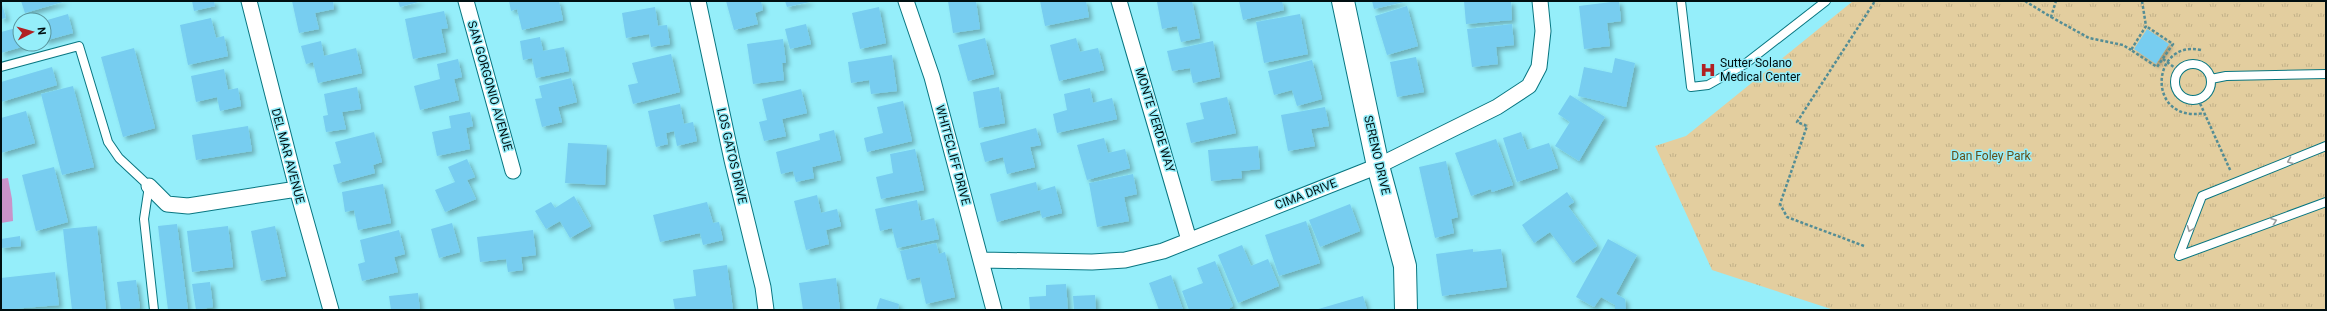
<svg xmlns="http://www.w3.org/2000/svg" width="2327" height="311" font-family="Roboto,sans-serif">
<defs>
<pattern id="park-tufts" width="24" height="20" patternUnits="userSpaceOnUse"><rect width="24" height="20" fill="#e3ce9f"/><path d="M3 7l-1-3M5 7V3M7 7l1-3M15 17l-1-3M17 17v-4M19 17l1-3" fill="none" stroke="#c1b088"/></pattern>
<filter id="shadow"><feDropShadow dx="3.5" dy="3.5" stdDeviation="2" flood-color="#0004"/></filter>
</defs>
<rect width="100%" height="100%" fill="#95eefa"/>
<path fill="url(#park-tufts)" d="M1853 1H2326V310H1834L1712 270 1655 146 1686 136Z"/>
<path fill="#c993c9" d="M8 178 12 199 13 221 1 223V179Z"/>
<path fill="#77cdf0" filter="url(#shadow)" d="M1 1 6 18 1 19Z
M21 1H66L25 13Z
M192 1H214L215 6 194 11Z
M292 1H333L334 9 315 13 319 29 299 33Z
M398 1H422L400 7Z
M509 1H559L563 20 522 30 517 9 511 11Z
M726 1H761L763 10 755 13 758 24 734 30Z
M785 1H810V2L787 7Z
M948 1H976L980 29 953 33Z
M1040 1H1086L1089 17 1045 26Z
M1163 1H1192L1200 38 1181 42 1177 26 1162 29 1157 2Z
M1239 1H1282L1284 10 1243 20Z
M1372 1H1404V2L1374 9Z
M1464 1H1511L1512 20 1466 24Z
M1619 1 1621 21 1607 23 1610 46 1584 49 1579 6Z
M1407 6 1418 46 1387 55 1375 16Z
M655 7 658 26 667 25 670 44 651 47 649 34 626 38 622 13Z
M879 7 886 43 860 49 852 13Z
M444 11 448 28 441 29 446 52 413 59 405 19Z
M68 14 73 33 44 41V21Z
M1300 14 1308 54 1264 63 1256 22Z
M211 18 216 38 224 36 228 56 188 65 180 25Z
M806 24 811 44 790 49 785 29Z
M1512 24 1514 45 1496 47 1498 64 1472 67 1467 29Z
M20 27V44H32L1 53V32Z
M2147 29 2169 44 2156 64 2134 49Z
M540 37 543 51 564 47 569 71 536 78 532 58 523 60 520 41Z
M985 38 994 74 968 81 958 45Z
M1076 38 1080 52 1098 48 1104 70 1059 81 1050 45Z
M783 39 786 63H782L784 80 753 84 747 44Z
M321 41 324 56 356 48 362 73 318 83 313 62 306 64 301 46Z
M1213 41 1220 77 1193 83 1190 68 1172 71 1167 51Z
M134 48 155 128 123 137 101 57Z
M671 54 680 92 633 104 628 85 638 83 632 63Z
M892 55 897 91 871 94 869 80 851 83 848 62Z
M1416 57 1424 92 1397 97 1390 62Z
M1615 58 1635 63 1626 107 1578 96 1584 67 1612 73Z
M458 59 462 77 454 79 459 100 420 110 414 86 440 79 437 64Z
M1312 60 1322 99 1297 106 1292 90 1274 95 1268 71Z
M52 67 57 85 1 102V82Z
M224 69 228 90 238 88 241 106 220 111 217 97 196 102 191 76Z
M571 78 577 102 558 107 562 122 542 127 535 99 542 98 539 86Z
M73 86 94 167 62 175 41 94Z
M357 87 361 109 342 112 346 129 326 132 323 116 328 115 324 94Z
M999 87 1005 123 979 128 973 92Z
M1090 88 1093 103 1112 98 1117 119 1057 133 1053 114 1067 110 1064 94Z
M801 89 807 113 782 119 786 136 764 141 759 122 767 120 762 99Z
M1570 95 1605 117 1579 161 1555 146 1570 122 1558 114Z
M1227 97 1236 133 1191 143 1186 123 1204 119 1200 103Z
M903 101 912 141 867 152 864 138 883 133 877 107Z
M680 104 684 124 693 122 697 141 677 146 674 131 666 133 668 144 656 147 648 111Z
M1325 107 1329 126 1311 129 1315 146 1288 151 1281 115Z
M26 111 35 143 1 153V118Z
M470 112 473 126 466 128 470 149 437 156 432 132 451 128 449 116Z
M248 126 252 151 196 160 192 135Z
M1036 128 1041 145 1030 147 1035 167 1007 174 1003 157 985 162 980 143Z
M834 130 841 160 812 167 814 178 796 182 793 171 781 174 776 152 820 140 819 134Z
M374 132 382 162 373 165 375 173 338 183 333 165 341 163 335 142Z
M1521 132 1527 150 1549 143 1558 168 1517 182 1503 138Z
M1104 138 1108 153 1125 149 1130 168 1087 180 1077 145Z
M1496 139 1513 185 1492 192 1491 189 1471 196 1455 153Z
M568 143 607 145 605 185 565 183Z
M1258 146 1260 169 1241 171 1242 178 1211 181 1208 150Z
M915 149 924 190 881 199 876 177 893 173 890 154Z
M467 159 475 177 467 180 476 199 445 212 435 190 455 182 448 167Z
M1446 161 1458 217 1451 219 1454 233 1435 238 1419 167Z
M54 167 68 222 36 231 22 175Z
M1133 174 1137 194 1124 197 1129 221 1097 227 1089 183Z
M1036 182 1038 191 1055 186 1062 213 1042 218 1040 210 997 222 990 194Z
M383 184 391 223 358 230 354 210 345 212 342 192Z
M1567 192 1574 202 1568 206 1597 246 1573 263 1550 232 1534 243 1522 225Z
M817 195 821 213 837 209 841 226 826 230 829 244 806 250 794 201Z
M574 196 591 226 570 238 560 221 546 229 535 211 551 202 555 208Z
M917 200 921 221 934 218 939 239 897 248 892 228 880 231 875 209Z
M707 202 713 223 719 222 723 240 703 245 700 233 660 242 653 215Z
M1350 204 1360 231 1320 247 1309 220Z
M1306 221 1320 263 1279 276 1265 235Z
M452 223 460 252 439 258 431 229Z
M177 224 188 310H168L158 226Z
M97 226 106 309 72 310 63 229Z
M228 226 233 267 192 272 187 231Z
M275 226 286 276 261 281 251 231Z
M399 230 405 254 394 257 398 272 362 281 358 264 365 262 360 240Z
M533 230 536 255 521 257 523 270 508 272 506 259 480 262 477 237Z
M20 236 21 246 1 248V239Z
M1608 239 1637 255 1616 294 1625 299 1626 310H1615V305L1601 297 1594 307 1576 297Z
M936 243 939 254 945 252 955 297 926 304 920 277 907 280 900 251Z
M1242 245 1251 266 1268 259 1279 286 1238 303 1218 255Z
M1473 249V252L1501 249 1507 287 1442 296 1436 254Z
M1215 261 1233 306 1227 310H1189L1182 291 1203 283 1197 268Z
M727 265 733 310H675L673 299 696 296 693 270Z
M55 272 59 305 1 310V278Z
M1171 275 1183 310H1159L1149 283Z
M836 278 840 310H803L799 283Z
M136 280 140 308 121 310 117 282Z
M210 282 213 307 196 310 192 284Z
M1066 284 1068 310H1030L1029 297 1046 296V285Z
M418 293 420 310H391L389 296Z
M1095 295 1096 310H1074L1073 296Z
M1363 296 1367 310H1315Z
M880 298 899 304 898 310H876Z"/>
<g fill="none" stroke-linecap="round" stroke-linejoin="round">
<defs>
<path id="lane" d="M1681 1 1691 87 1708 85 1745 64 1826 1
M2175 82a18 18 0 1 1 36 0a18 18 0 1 1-36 0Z
M1 67 79 46 108 142 119 158 149 186 144 219 154 310
M2211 79 2226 76 2326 74
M2326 146 2202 196 2179 256 2326 202"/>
<path id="street" d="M249 1 297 189 331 310
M466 1 513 171
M698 1 732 160 763 287 766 310
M906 1 932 77 994 310
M1119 1 1189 240
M149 186 167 204 188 206 297 189
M982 260 1092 262 1125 260 1163 251 1378 166 1497 107 1529 86 1539 67 1543 31 1540 1"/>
<path id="secondary" d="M1343 1 1378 166 1405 266 1406 310"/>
</defs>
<use href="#lane" stroke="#087681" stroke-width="10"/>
<use href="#street" stroke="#087681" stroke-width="17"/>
<use href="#secondary" stroke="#087681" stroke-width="24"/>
<path stroke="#548d95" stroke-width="2.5" stroke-dasharray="3 2" stroke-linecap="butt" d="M2025 1 2051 17 2056 1
M2142 1 2146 26 2131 50 2157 67 2173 44 2146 26
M2051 17 2089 38 2123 45 2131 50
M2201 50C2150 39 2146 124 2204 113
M2163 59 2179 71
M2198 99 2231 172
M1864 246 1787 217 1780 204 1807 126 1797 122 1875 1"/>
<use href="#lane" stroke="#fff" stroke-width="8"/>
<use href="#street" stroke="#fff" stroke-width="15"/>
<use href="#secondary" stroke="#fff" stroke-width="22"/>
</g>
<defs><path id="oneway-chevron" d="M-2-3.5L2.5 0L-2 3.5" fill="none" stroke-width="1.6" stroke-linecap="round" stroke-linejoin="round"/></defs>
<g stroke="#999fa0">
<use href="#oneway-chevron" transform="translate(2290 161) rotate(158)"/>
<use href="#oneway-chevron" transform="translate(2274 221) rotate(-20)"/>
<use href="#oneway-chevron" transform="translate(2190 229) rotate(111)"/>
</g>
<defs>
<symbol id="hospital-bare" viewBox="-9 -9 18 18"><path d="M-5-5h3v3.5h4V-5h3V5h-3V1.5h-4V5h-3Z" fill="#b12023" stroke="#95eefa" stroke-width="2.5" paint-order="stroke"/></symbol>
</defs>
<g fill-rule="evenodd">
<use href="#hospital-bare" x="1697" y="59" width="22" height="22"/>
</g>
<g text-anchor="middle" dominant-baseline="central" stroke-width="3" stroke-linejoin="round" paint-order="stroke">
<g font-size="12" fill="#000f11" stroke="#95eefa" text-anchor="start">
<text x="1720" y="63">Sutter Solano<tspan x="1720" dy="14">Medical Center</tspan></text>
</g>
<g font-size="12" fill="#000f11" stroke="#95eefa">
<text transform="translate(490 86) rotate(74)">SAN GORGONIO AVENUE</text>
<text transform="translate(1155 120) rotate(73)">MONTE VERDE WAY</text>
<text transform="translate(953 155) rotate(75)">WHITECLIFF DRIVE</text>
<text transform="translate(1377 155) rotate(77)">SERENO DRIVE</text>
<text transform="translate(288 156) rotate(75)">DEL MAR AVENUE</text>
<text transform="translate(732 156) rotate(77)">LOS GATOS DRIVE</text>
<text transform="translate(1306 194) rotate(-21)">CIMA DRIVE</text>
</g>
<g font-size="12" fill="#644e18" stroke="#95eefa">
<text x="1991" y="156">Dan Foley Park</text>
</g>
</g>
<rect width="2327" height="311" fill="none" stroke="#000f11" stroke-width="4"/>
<g transform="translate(32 32) rotate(84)"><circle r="19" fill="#95eefa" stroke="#59959d"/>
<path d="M0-3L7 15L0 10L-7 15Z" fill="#b12023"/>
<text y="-6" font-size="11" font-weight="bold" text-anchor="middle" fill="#000f11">N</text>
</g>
</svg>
